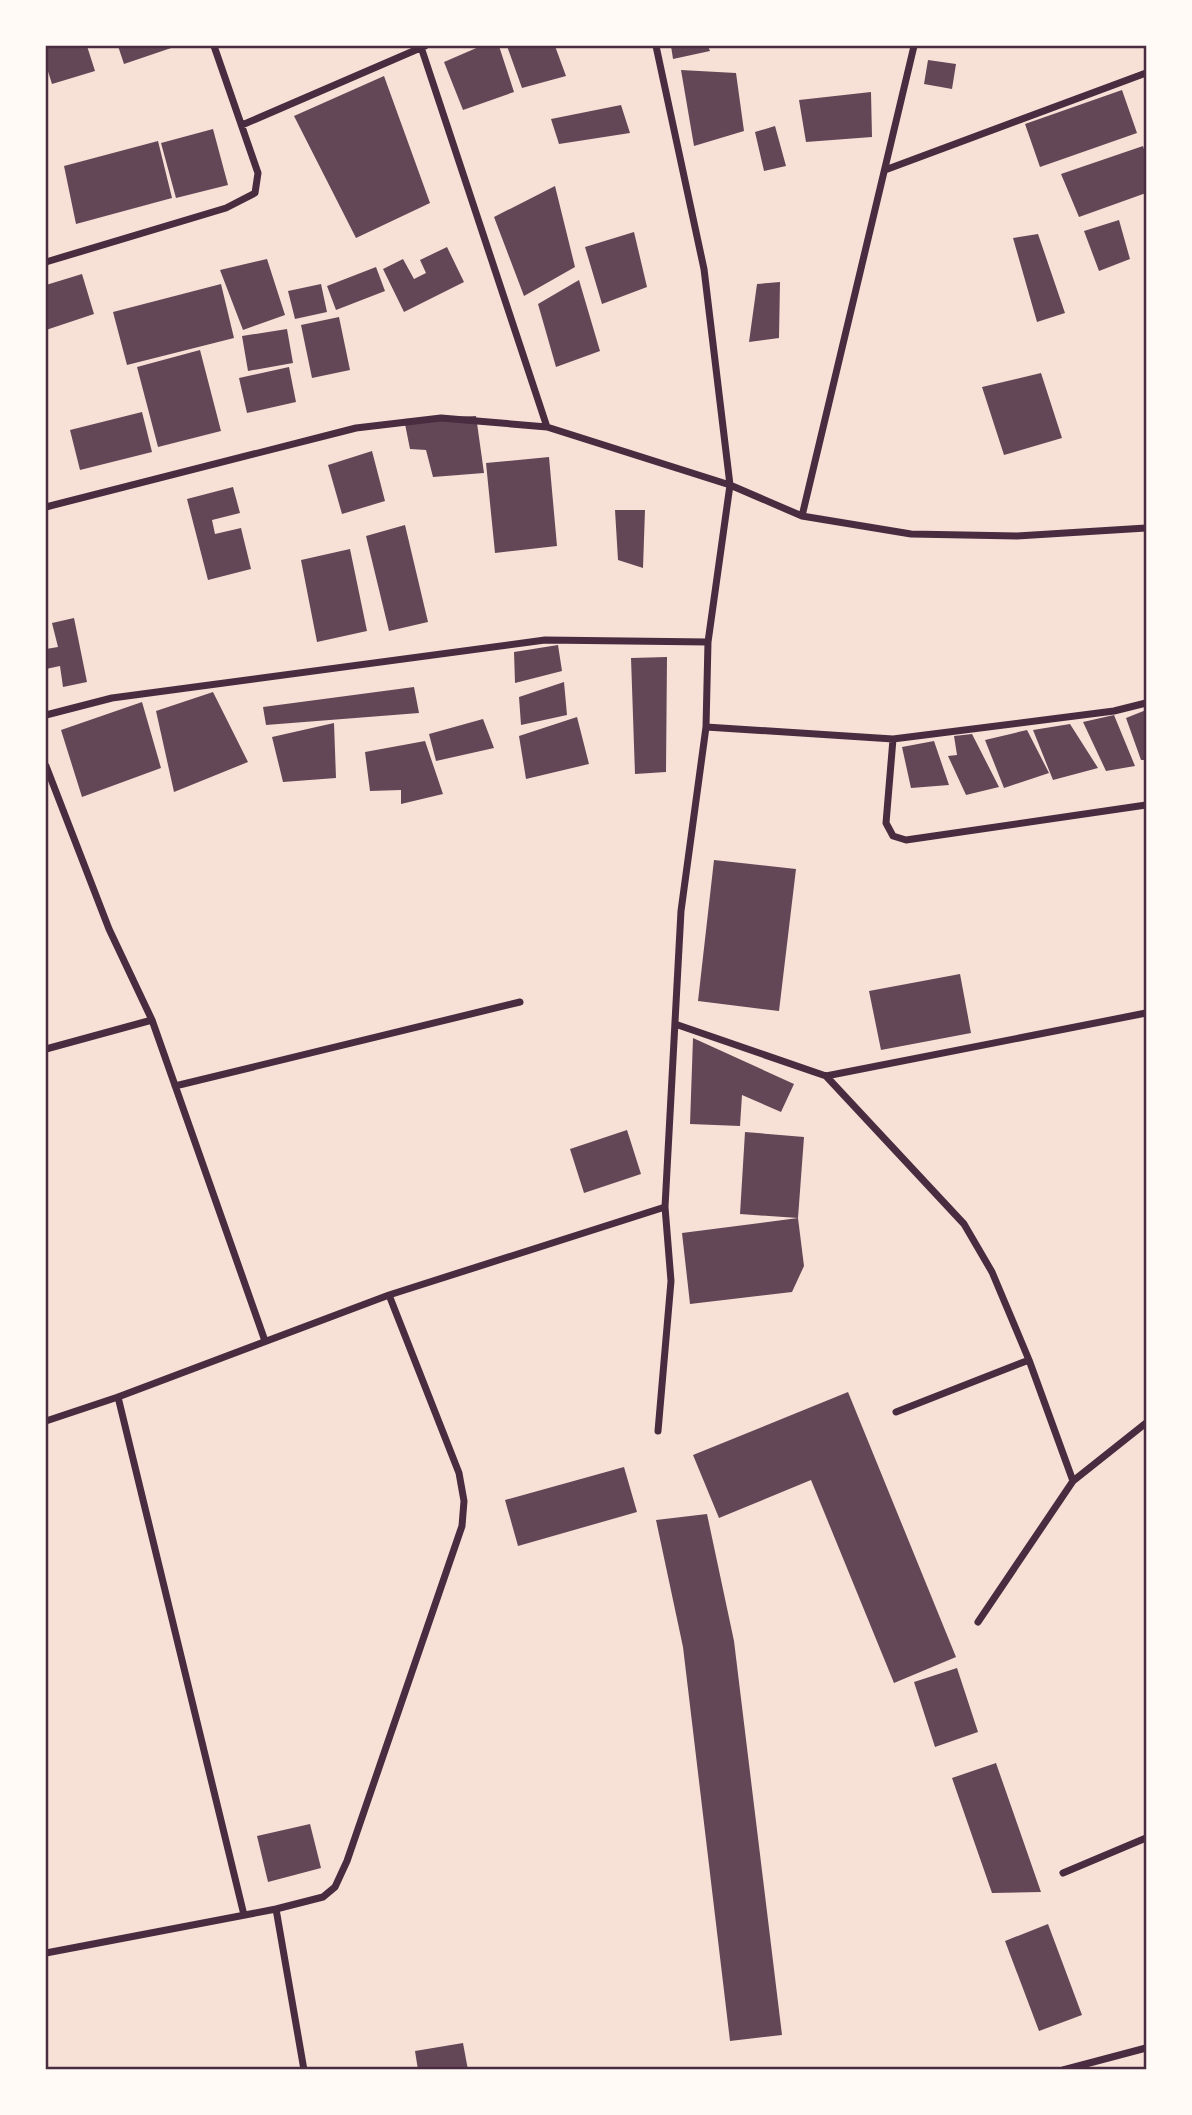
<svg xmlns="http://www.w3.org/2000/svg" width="1192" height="2115" font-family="'Roboto Serif',serif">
<rect width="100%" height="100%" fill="#f7e1d7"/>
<path fill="#644757" d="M46 46H87L95 71 52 84 46 65Z
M118 46H177L124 64Z
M481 46H499L514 92 463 110 444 62Z
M507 46H555L566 76 522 88Z
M671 46H708L710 51 673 59Z
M928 60 956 64 952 89 924 84Z
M681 70 736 73 744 131 694 146Z
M384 76 430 203 356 238 294 116Z
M1122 90 1137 133 1040 167 1025 124Z
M871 92 872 137 806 142 799 100Z
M621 105 630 133 559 144 551 119Z
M775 126 786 166 764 171 755 132Z
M213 129 228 185 176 198 161 143Z
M158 141 172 198 76 224 64 166Z
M1143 146 1146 155V193L1079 217 1061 174Z
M555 186 575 267 524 296 494 217Z
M1119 220 1130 259 1099 271 1084 231Z
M634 232 647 287 602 304 585 247Z
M1038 234 1065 313 1037 322 1013 238Z
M447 247 464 282 404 312 383 269 403 259 414 279 426 273 420 260Z
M267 259 285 315 243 330 220 270Z
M376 267 385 291 336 310 327 286Z
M82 274 94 314 46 330V285Z
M579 280 600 351 556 367 538 304Z
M780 282 779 338 749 342 757 284Z
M221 284 234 338 127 365 113 312Z
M321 284 327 312 295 319 288 291Z
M339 317 350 370 312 378 301 325Z
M287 329 293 363 248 371 242 336Z
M200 350 221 431 158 447 137 367Z
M289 367 296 402 247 413 239 378Z
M1041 373 1062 438 1004 455 982 387Z
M142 412 152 452 80 470 70 430Z
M476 416 484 473 433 477 426 450 410 449 404 419Z
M372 451 385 501 342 514 328 465Z
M549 457 557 546 495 553 486 463Z
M233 487 240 513 212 520 215 534 241 528 251 569 208 580 187 499Z
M615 510H645L643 568 618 560Z
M405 525 428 622 389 631 366 536Z
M350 549 367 631 317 642 301 560Z
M74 618 87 682 63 687 60 666 46 669V649L58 647 52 623Z
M558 645 562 671 515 683 514 652Z
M667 657 666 772 635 774 631 658Z
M564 682 567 715 521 725 519 697Z
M414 687 419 713 266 725 263 707Z
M213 692 248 762 174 792 156 711Z
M142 702 161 768 82 797 61 730Z
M1146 710V760H1141L1126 718Z
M1114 715 1135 766 1106 771 1083 722Z
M577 717 589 764 526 779 519 736Z
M483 719 494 748 436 761 429 734Z
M334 723 336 778 283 782 272 737Z
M1070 724 1098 768 1053 780 1033 730Z
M1027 730 1049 773 1004 788 985 740Z
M972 734 999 787 966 795 948 756 957 755 954 736Z
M425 741 443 794 401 804V790L370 791 365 752Z
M934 741 949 785 911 788 902 747Z
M714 860 796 869 779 1011 698 1001Z
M960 974 971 1033 881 1050 869 991Z
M693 1038 794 1084 781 1112 742 1095 740 1126 690 1124Z
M627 1130 641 1174 584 1193 570 1149Z
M745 1132 804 1137 798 1218 740 1214Z
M798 1218 804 1266 792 1292 690 1304 682 1233Z
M848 1392 956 1657 894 1683 811 1480 719 1518 693 1455Z
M624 1467 637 1512 518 1546 505 1500Z
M707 1514 734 1641 782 2035 730 2041 683 1647 656 1520Z
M957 1668 978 1732 935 1747 914 1682Z
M996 1763 1041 1892 992 1893 952 1778Z
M310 1824 321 1868 268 1882 257 1836Z
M1048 1924 1082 2015 1039 2031 1005 1941Z
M463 2043 468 2070H418L415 2051Z"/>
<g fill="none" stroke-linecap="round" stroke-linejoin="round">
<path stroke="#4a2c40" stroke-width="7" d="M656 46 704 269 730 485 708 642 706 727 681 911 665 1207 671 1281 658 1431
M421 47 547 427
M242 125 425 46
M885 170 1146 73
M46 262 226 208 255 193 258 173 214 46
M46 507 356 428 441 418 547 427 730 485 802 516 911 534 1017 536 1146 528
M802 516 914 46
M46 715 112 698 545 640 708 642
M706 727 893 739 1114 711 1146 703
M893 739 886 823 893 836 906 840 1146 805
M46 766 109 929 152 1020 265 1341
M675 1024 826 1076 1146 1013
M46 1049 152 1020
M826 1076 964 1224 992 1272 1029 1360 1073 1481
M175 1086 520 1002
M118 1397 244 1915
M896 1412 1029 1360
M46 1421 118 1397 389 1295 665 1207
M978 1622 1073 1481 1146 1423
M1063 1873 1146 1838
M276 1909 304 2070
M46 1953 276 1909 323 1897 335 1887 347 1861 462 1526 464 1501 459 1473 389 1295
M1063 2070 1146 2048"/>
</g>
<rect width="1192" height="2115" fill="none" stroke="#fffaf5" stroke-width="94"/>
<rect x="47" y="47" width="1098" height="2021" fill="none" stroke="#4a2c40" stroke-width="2.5"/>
</svg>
